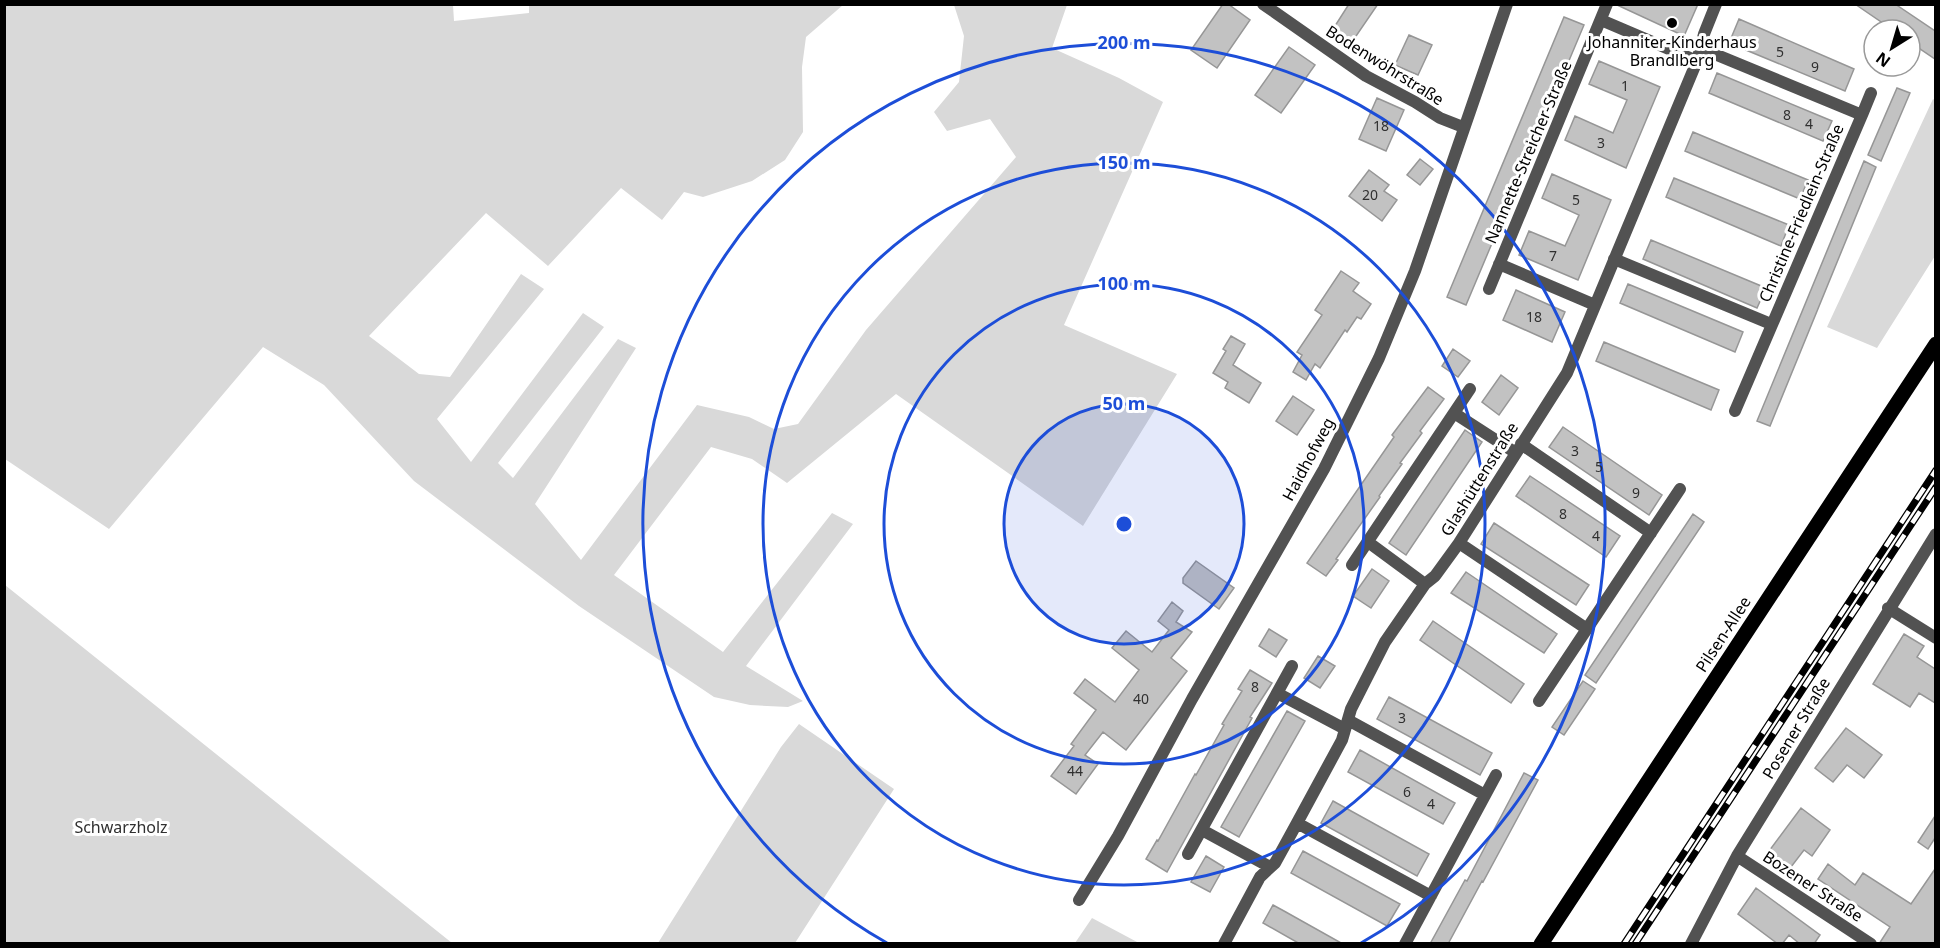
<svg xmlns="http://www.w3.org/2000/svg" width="1940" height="948" font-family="'Noto Sans',sans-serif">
<rect width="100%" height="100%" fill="#fff"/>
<path fill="#d9d9d9" d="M453 5 454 21 529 13V4L843 5 806 37 802 67 803 132 785 160 752 181 703 197 684 192 662 220 621 188 548 266 486 213 369 336 419 374 450 377 521 274 544 289 437 419 471 462 583 313 604 327 498 463 513 478 618 339 636 348 535 504 581 560 697 405 749 417 774 429 798 424 866 330 1016 157 990 119 947 131 934 112 959 82 964 36 954 5H1067L1052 48 1119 78 1163 102 1064 325 1177 374 1083 526 896 394 787 483 752 459 711 447 614 575 723 652 832 513 853 524 746 666 803 701 788 707 750 705 714 697 579 606 414 481 324 385 263 347 109 529 5 459V5Z
M1933 99 1936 101 1935 256 1877 348 1827 327Z
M5 585 452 943H5Z
M799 724 894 789 795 943H658L781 747Z
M1092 918 1139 943H1075Z"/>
<path fill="#c2c2c2" stroke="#969696" stroke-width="1.5" d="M1223 4H1228L1250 20 1217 68 1191 50Z
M1349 4H1378L1352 42 1333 29Z
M1615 4H1698L1684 36Z
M1855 4H1895L1935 31V59L1910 42V30H1893Z
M1564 17 1584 25 1466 305 1447 297Z
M1739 19 1854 69 1845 91 1729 43Z
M1409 35 1432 45 1418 75 1395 65Z
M1289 47 1315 65 1281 113 1255 95Z
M1599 61 1660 87 1626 168 1565 140 1575 116 1613 133 1627 100 1589 84Z
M1717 73 1832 121 1823 141 1709 93Z
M1897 88 1910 93 1881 161 1868 155Z
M1377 98 1404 110 1386 151 1359 139Z
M1693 132 1808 180 1800 199 1685 151Z
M1420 159 1433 169 1420 185 1407 175Z
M1864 161 1876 167 1770 426 1757 421Z
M1369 170 1389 185 1384 191 1397 200 1382 221 1349 196Z
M1552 174 1611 200 1578 280 1519 255 1529 231 1565 246 1579 215 1542 198Z
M1674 178 1789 225 1781 246 1666 197Z
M1651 240 1766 288 1757 308 1643 259Z
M1341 271 1359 283 1353 291 1371 304 1361 319 1357 317 1347 332 1345 330 1320 368 1315 364 1306 380 1293 372 1302 355 1297 352 1322 315 1315 310Z
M1628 284 1743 332 1735 352 1620 303Z
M1516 290 1565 312 1552 342 1503 320Z
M1231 336 1245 344 1233 365 1261 383 1249 403 1225 388 1228 382 1213 373 1226 351 1223 349Z
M1604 342 1719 390 1711 410 1596 361Z
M1453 349 1470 361 1458 377 1442 366Z
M1501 375 1518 388 1499 415 1482 402Z
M1428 387 1444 399 1420 431 1422 433 1400 463 1402 464 1379 496 1380 497 1336 559 1338 560 1326 576 1307 563 1394 437 1392 435Z
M1293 396 1314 410 1297 435 1276 421Z
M1563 427 1662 495 1649 515 1549 447Z
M1465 430 1482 442 1406 555 1389 543Z
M1530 476 1620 536 1606 557 1516 496Z
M1693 514 1704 522 1596 683 1585 675Z
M1494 523 1589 585 1576 605 1481 544Z
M1196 561 1234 588 1219 609 1183 583V578Z
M1372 569 1389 581 1371 608 1353 596Z
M1466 572 1557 634 1544 653 1451 593Z
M1172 602 1183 611 1176 622 1192 632 1171 658 1187 671 1126 750 1103 732 1085 755 1098 764 1076 794 1051 776 1074 746 1071 744 1096 710 1074 693 1085 679 1115 702 1139 670 1112 648 1126 631 1152 652 1169 630 1158 621Z
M1433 621 1524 684 1511 703 1420 640Z
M1269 629 1287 640 1276 657 1259 646Z
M1904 634 1924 646 1917 657 1935 669V703L1919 693 1910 707 1873 684Z
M1318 656 1335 666 1320 688 1304 678Z
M1250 670 1272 683 1250 717 1252 718 1167 872 1146 859 1157 840 1158 841 1195 774 1196 775 1224 725 1222 724 1242 691 1238 689Z
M1583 681 1595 689 1564 735 1552 727Z
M1389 697 1492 753 1480 775 1377 719Z
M1287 711 1305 721 1239 837 1221 827Z
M1846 728 1882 755 1864 778 1847 765 1833 782 1815 768Z
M1360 750 1455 803 1443 824 1348 772Z
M1524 773 1538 780 1483 882 1482 881 1448 944H1430L1465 880 1467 881Z
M1333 801 1429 854 1417 876 1321 823Z
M1801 808 1830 830 1812 856 1804 850 1791 867 1769 851Z
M1935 816V838L1928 849 1918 842Z
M1303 851 1400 904 1387 926 1291 873Z
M1206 856 1224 867 1210 892 1191 882Z
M1828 864 1855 885 1863 873 1911 904 1935 869V944H1879L1890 927 1818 879Z
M1756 888 1820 935 1814 944H1800L1789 935 1782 944H1778L1738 914Z
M1273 905 1284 911 1343 944H1300L1263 923Z"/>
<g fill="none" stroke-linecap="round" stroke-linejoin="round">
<path stroke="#525252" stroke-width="12" d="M1263 4 1366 76 1415 102 1440 118 1463 127
M1601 20 1697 61
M1700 48 1862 115 1735 411
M1862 115 1871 93
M1614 259 1771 324
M1499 264 1595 305
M1489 289 1607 4
M1454 413 1516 453
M1521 444 1651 533
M1368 542 1425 584
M1459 543 1587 629
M1352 565 1470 389
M1888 608 1936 638
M1277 693 1345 729
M1539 701 1680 489
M1348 720 1485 795
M1297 823 1431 896
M1202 830 1270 867
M1188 854 1292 666
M1737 856 1871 944
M1079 900 1118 836 1192 699 1324 469 1379 358 1415 271 1507 4
M1224 944 1260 877 1275 863 1297 823 1342 740 1351 709 1385 642 1425 584 1435 576 1459 543 1567 373 1697 61 1704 34 1716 4
M1405 944 1496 775
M1691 944 1737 856 1936 534"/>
<path stroke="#000" stroke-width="15" d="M1541 944 1936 344"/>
<defs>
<path id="rail" d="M1624 944 1936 470
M1635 944 1936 487"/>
</defs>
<use href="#rail" stroke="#000" stroke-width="7"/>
<use href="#rail" stroke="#fff" stroke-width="4.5" stroke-dasharray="14" stroke-linecap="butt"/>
</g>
<circle cx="1124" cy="524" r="120" fill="#1d4ed8" fill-opacity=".12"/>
<g fill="none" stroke="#1d4ed8" stroke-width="3">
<circle cx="1124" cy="524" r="120"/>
<circle cx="1124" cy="524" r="240"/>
<circle cx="1124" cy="524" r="361"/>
<path d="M887 943A481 481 0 1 1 1361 943"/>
</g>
<circle fill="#000" stroke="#fff" stroke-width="2" cx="1672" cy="23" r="6"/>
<g text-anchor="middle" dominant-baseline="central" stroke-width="6" stroke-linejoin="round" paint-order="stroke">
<g font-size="14" fill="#303030">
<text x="1780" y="51">5</text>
<text x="1815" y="66">9</text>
<text x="1625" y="85">1</text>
<text x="1787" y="114">8</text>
<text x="1809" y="123">4</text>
<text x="1381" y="125">18</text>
<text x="1601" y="142">3</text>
<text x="1370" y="194">20</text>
<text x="1576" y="199">5</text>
<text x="1553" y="255">7</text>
<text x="1534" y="316">18</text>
<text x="1575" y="450">3</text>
<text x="1599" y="466">5</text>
<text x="1636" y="492">9</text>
<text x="1563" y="513">8</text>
<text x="1596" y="535">4</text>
<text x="1255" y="686">8</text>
<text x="1141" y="698">40</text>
<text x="1402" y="717">3</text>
<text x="1075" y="770">44</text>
<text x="1407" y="791">6</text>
<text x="1431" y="803">4</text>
</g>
<g font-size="16" fill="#000" stroke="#fff">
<text x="1672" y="42">Johanniter-Kinderhaus<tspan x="1672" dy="18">Brandlberg</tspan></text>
</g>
<g font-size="16" fill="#000" stroke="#fff">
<text transform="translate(1385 65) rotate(32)">Bodenwöhrstraße</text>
<text transform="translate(1528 152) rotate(-67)">Nannette-Streicher-Straße</text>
<text transform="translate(1801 213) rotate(-67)">Christine-Friedlein-Straße</text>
<text transform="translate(1308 459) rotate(-62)">Haidhofweg</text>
<text transform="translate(1479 479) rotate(-58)">Glashüttenstraße</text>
<text transform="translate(1723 634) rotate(-57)">Pilsen-Allee</text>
<text transform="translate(1796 728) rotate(-59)">Posener Straße</text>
<text transform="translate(1813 886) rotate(33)">Bozener Straße</text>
</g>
<g font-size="16" fill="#303030" stroke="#fff">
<text x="121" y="827">Schwarzholz</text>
</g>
</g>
<circle cx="1124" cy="524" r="9" fill="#1d4ed8" stroke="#fff" stroke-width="3"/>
<g font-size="18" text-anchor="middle" font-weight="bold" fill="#1d4ed8" stroke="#fff" stroke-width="6" stroke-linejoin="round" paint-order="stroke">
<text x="1124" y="49">200 m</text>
<text x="1124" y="169">150 m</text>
<text x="1124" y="290">100 m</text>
<text x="1124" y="410">50 m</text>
</g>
<rect width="1940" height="948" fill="none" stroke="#000000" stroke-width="12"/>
<g transform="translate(1892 48) rotate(217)"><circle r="28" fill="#ffffff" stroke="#999999" stroke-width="1.5"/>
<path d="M0-4.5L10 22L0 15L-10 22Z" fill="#000000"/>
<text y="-9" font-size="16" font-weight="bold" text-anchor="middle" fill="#000000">N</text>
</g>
</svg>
